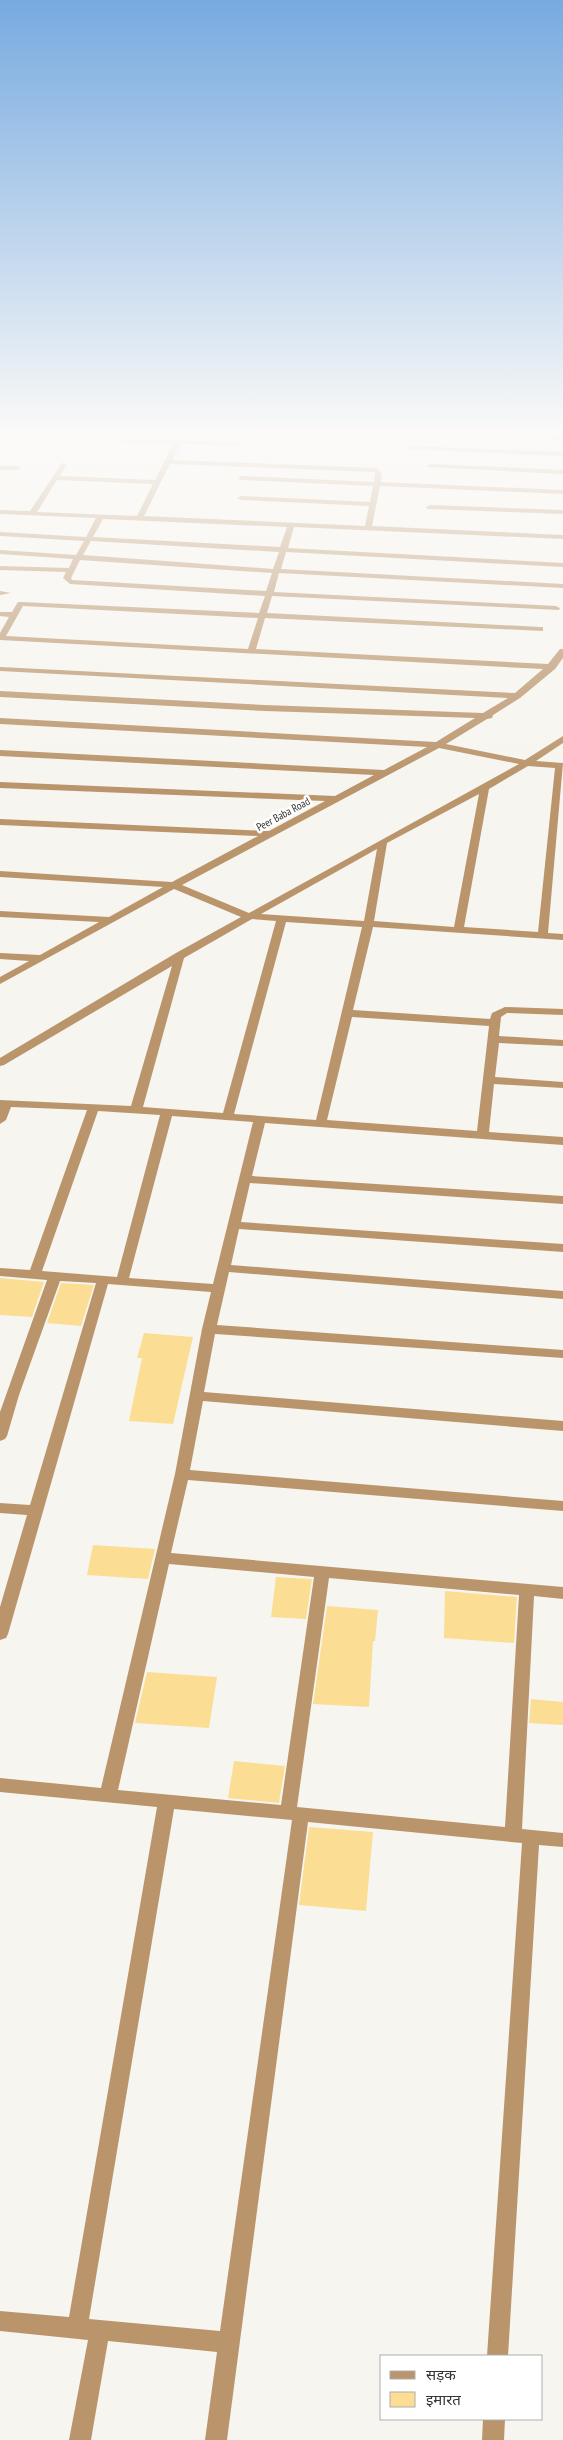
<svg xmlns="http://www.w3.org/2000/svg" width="563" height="2440" font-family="'PT Sans Narrow','Noto Sans Devanagari',sans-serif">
<rect width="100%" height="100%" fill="#f7f5ef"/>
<path fill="#fbde94" d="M0 1278 44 1282 32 1317 0 1315Z
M61 1283 94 1285 81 1326 47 1323Z
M144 1333 193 1337 173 1424 129 1421 142 1358H137Z
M93 1545 155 1549 148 1579 87 1575Z
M276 1577 312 1579 306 1619 271 1617Z
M445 1591 517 1597 514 1643 444 1638Z
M327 1606 378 1610 375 1641H373L369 1707 313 1704Z
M147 1672 217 1677 209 1728 135 1723Z
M531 1699 563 1702V1725L529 1723Z
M234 1761 285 1766 279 1803 228 1798Z
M309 1827 373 1832 366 1911 299 1905Z"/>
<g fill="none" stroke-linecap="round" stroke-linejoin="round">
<path fill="#ba956c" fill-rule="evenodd" d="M489 434 563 436V440L492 436Z
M180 435 183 437 182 440 239 442 242 444 239 446 180 444 172 460 377 468 382 474 381 482 563 490V494L380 486 372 526 563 535V539L294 527 288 548 563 563V567L286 552 281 569 563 584V588L279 573 274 592 556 606 560 608 559 610 272 596 267 613 540 627H543V631L265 618 256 649 548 664 560 649H563V658L555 669 520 698 493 715 492 718 487 719 446 744 525 760 563 736V743L536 761 563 763 548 933 563 934V940L373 927 353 1010 490 1019 492 1013 505 1007 563 1009V1015L507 1013 501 1017 499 1036 563 1040V1046L499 1043 495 1077 563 1082V1088L494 1084 489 1132 563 1137V1145L265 1123 252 1176 563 1196V1204L250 1183 241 1222 563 1244V1252L239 1229 231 1265 563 1291V1299L229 1272 217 1325 563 1350V1358L215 1334 204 1392 563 1421V1431L203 1401 190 1470 563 1501V1511L188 1480 171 1553 563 1587V1599L534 1596 522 1829 563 1833V1847L539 1845 508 2356H487L522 1843 308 1822 227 2440H205L217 2352 108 2341 91 2440H69L88 2340 0 2331V2311L69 2317 157 1807 0 1792V1778L101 1788 175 1474 202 1329 211 1292 108 1284 8 1634 6 1638 0 1640V1607L27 1515 0 1513V1503L30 1505 96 1283 60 1281 19 1395 7 1436 5 1439 0 1441V1412L47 1280 0 1276V1268L30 1270 87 1110 11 1107 6 1120 0 1124V1100L131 1106 172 966 4 1065 0 1066V1058L176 953 241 917 174 889 0 984V977L29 961 0 959V953L40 955 99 922 0 917V911L109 917 163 887 0 877V871L172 882 258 836 0 825V819L269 831 325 801 0 788V782L335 796 374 775 0 756V750L384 770 427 747 0 724V718L436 742 475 718 265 711 0 697V691L265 705 483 713 508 698 0 671V667L515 693 543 669 0 640V633L9 617 0 616V612H12L18 602H21L259 613 265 596 70 584 63 578 66 572 0 570V566L69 568 73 559 0 554V550L76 555 84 541 0 536V532L86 537 96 518 0 514V510L30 511 62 463 67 464 60 476 155 480 173 444 123 442 120 440 123 438 175 440ZM170 464 375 472 374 482 241 476 238 478 241 480 373 486 370 502 241 496 237 498 241 500 369 506 365 526 144 516ZM57 480 153 484 137 516 37 512ZM103 519 287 527 280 547 93 537ZM91 541 279 552 273 569 83 555ZM80 560 272 573 266 591 72 580 71 578ZM23 606 258 618 248 649 6 636ZM439 748 519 764 249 913 182 885ZM528 766 555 768 538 932 464 927 489 789ZM479 794 454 927 374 921 387 843ZM377 849 364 921 261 914ZM252 919 276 921 223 1113 143 1107 184 958ZM286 922 362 927 316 1120 234 1114ZM352 1017 489 1026 477 1131 327 1120ZM98 1111 160 1115 117 1277 42 1271ZM172 1116 253 1122 213 1284 129 1278ZM169 1564 314 1577 281 1805 118 1790ZM329 1578 519 1595 505 1827 297 1807ZM174 1809 292 1820 220 2331 89 2319Z
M409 446 563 452V456L407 449V447Z
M430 464 563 470V474L428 467 427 466Z
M0 466H18L21 468 18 470H0Z
M430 505 563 510V514L427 509 426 507Z
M0 591 11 593 0 595Z
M483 2419H505L504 2440H482Z"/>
</g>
<linearGradient id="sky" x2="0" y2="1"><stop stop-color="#77aae0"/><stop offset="0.56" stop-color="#fbfaf8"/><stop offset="1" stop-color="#fbfaf8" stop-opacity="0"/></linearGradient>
<rect width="563" height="776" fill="url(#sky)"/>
<g text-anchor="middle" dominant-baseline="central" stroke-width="5" stroke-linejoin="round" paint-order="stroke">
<g font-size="11" fill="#343431" stroke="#fff">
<text transform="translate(283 814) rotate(-28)">Peer Baba Road</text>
</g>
</g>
<rect x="380" y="2355" width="162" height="65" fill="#ffffff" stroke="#aeaead"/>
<rect x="390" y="2371" width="25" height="8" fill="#ba956c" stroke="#aeaead"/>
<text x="426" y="2380" font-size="15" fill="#343431">सड़क</text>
<rect x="390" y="2392" width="25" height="15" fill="#fbde94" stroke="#aeaead"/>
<text x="426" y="2405" font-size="15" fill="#343431">इमारत</text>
</svg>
